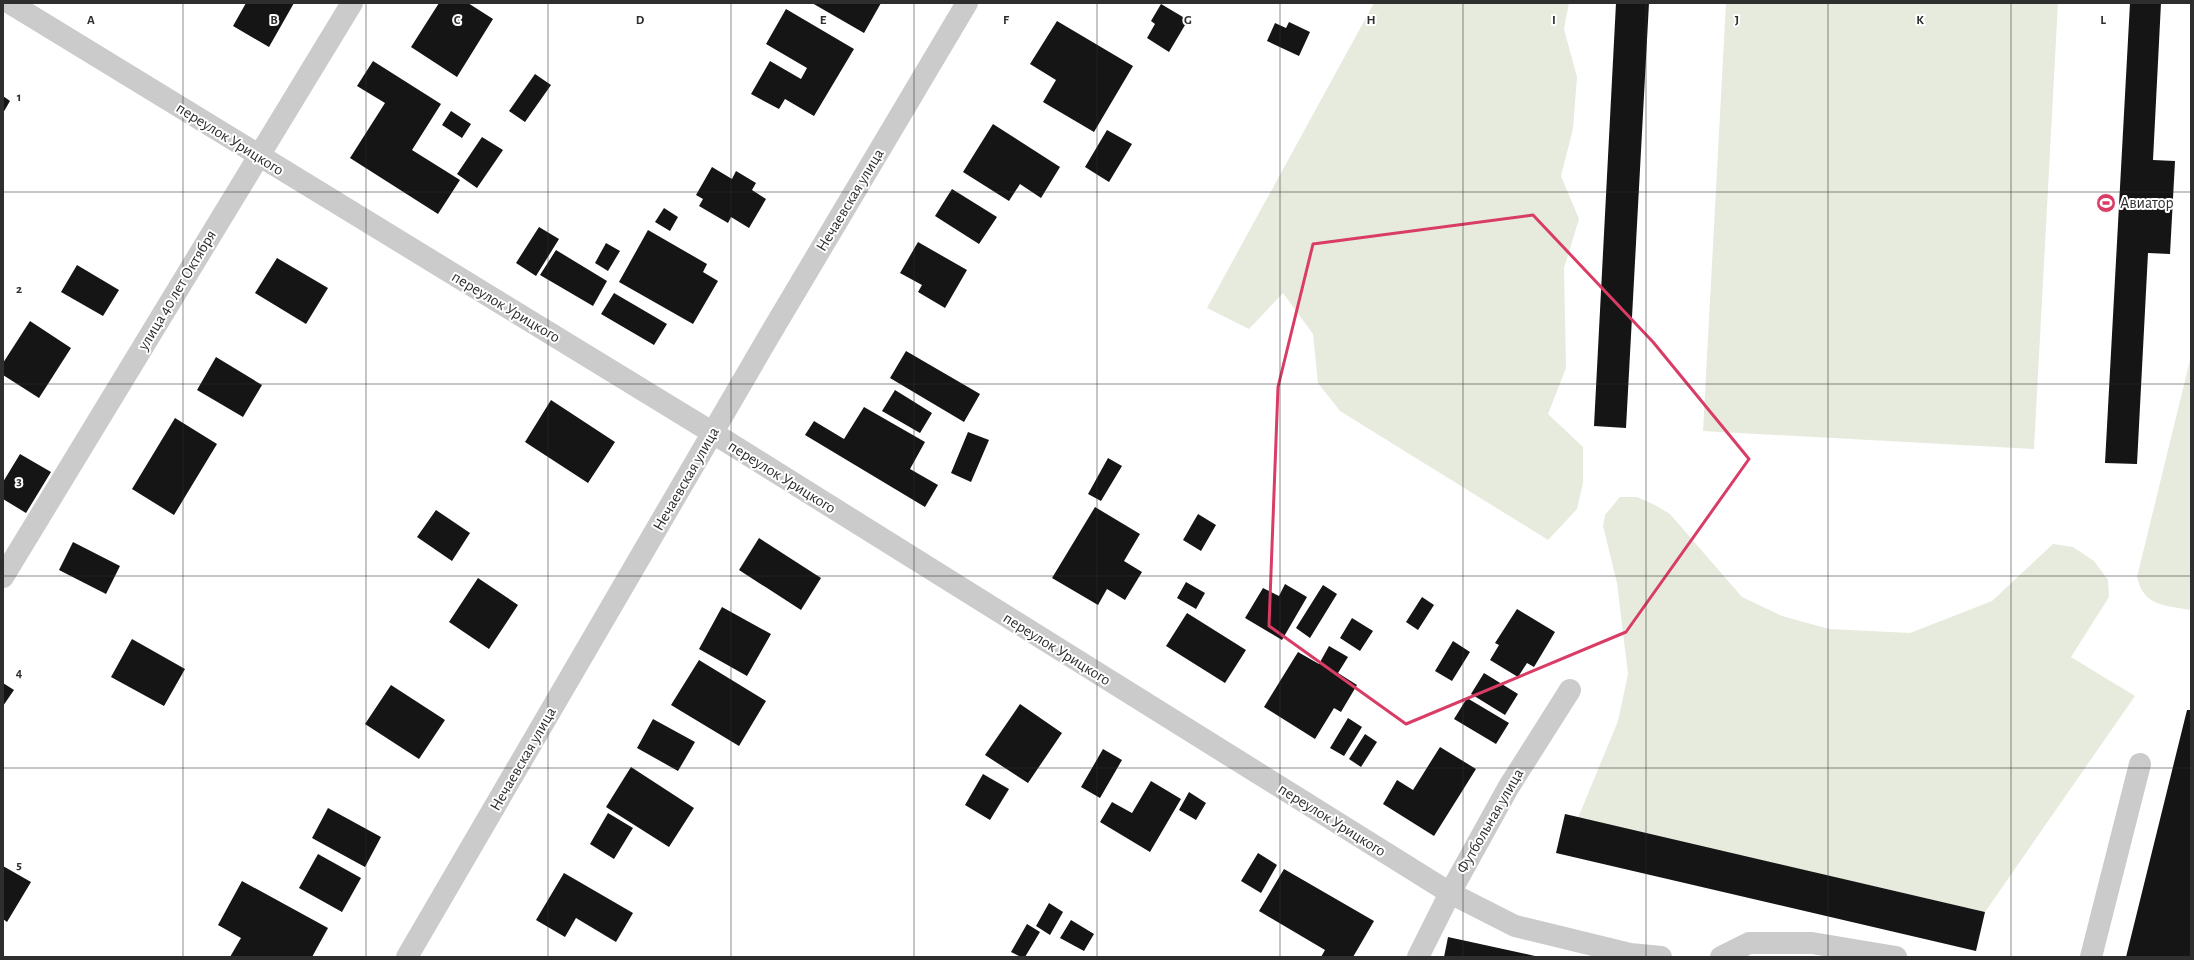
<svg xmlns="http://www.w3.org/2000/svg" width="2194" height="960" font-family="'Alegreya Sans',sans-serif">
<rect width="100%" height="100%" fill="#fff"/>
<path fill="#e7ebdd" d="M1374 3H1569L1564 29 1577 77 1573 129 1561 176 1579 219 1564 268 1566 368 1548 414 1583 447V483L1577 509 1548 540 1340 411 1318 383 1313 334 1283 293 1249 329 1207 308Z
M1726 3H2058L2034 449 1703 431Z
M2191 356V610C2165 605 2144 607 2137 577Z
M1620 497H1637L1653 504 1670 514 1742 597 1782 616 1829 629 1910 633 1992 601 2053 544 2073 547 2094 561 2108 580 2109 597 2071 657 2135 696 1985 912 1578 818 1618 721 1628 674 1617 583 1603 526 1605 515Z"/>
<path fill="#151515" d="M246 3H294L269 47 233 26Z
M439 3H468L493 19 457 77 411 47Z
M812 3H881L864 33Z
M1616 3H1649L1626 428 1594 426Z
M2130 3H2161L2153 160 2175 161 2170 254 2148 253 2137 464 2105 463Z
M1161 4 1188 20 1169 52 1147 38 1155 24 1151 21Z
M786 9 854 49 814 116 785 99 779 109 751 94 770 61 801 79 807 68 766 44Z
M1057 21 1133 66 1094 132 1043 102 1056 80 1030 64Z
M1289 22 1310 32 1299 56 1267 41 1275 23 1286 28Z
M373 61 441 104 412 150 460 180 438 214 350 158 385 103 357 86Z
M535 74 551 85 525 122 509 111Z
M3 96 10 101 3 113Z
M451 111 471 124 462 138 442 125Z
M993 124 1060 167 1041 198 1020 184 1009 201 963 172Z
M1107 130 1132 144 1109 182 1085 167Z
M482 137 503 150 477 188 457 174Z
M712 167 732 179 736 171 756 183 752 190 766 199 749 228 731 217 728 223 699 206 703 199 696 195Z
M952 189 997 217 979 244 935 216Z
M664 208 678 217 670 231 655 222Z
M539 227 559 239 536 276 516 263Z
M648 230 707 264 703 272 718 281 693 324 619 282Z
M918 242 967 270 945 308 918 292 922 285 900 273Z
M606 243 620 251 608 271 595 263Z
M556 250 607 281 593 306 540 275Z
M277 258 328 288 306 324 255 293Z
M77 265 119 290 103 316 61 292Z
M614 293 667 324 654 345 601 314Z
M30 321 71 348 39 398 3 375V363Z
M906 351 980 394 964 422 890 378Z
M216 357 262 385 243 417 197 390Z
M895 390 932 413 920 433 882 411Z
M551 400 615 442 588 483 525 442Z
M864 407 925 442 910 469 938 485 925 507 805 435 814 421 844 439Z
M175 418 217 444 174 515 132 489Z
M968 432 989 440 971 482 951 473Z
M20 454 51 472 26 513 3 499V482Z
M1108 458 1122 466 1101 501 1088 494Z
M1095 507 1140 534 1124 561 1142 572 1125 600 1107 589 1098 605 1052 578Z
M436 510 470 533 452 561 417 537Z
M1198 514 1216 525 1201 551 1183 540Z
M759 538 821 578 801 610 739 570Z
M73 542 120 566 106 594 59 570Z
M478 578 518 605 489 649 449 622Z
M1186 582 1205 593 1196 609 1177 598Z
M1285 584 1307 597 1282 640 1245 618 1263 588 1279 596Z
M1323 585 1337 594 1310 638 1296 628Z
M1422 597 1434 605 1418 630 1406 622Z
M722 607 771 634 747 676 699 649Z
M1517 609 1555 632 1534 667 1527 663 1518 677 1490 660 1499 645 1495 643Z
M1187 613 1246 650 1225 683 1166 646Z
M1352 618 1373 631 1360 651 1340 638Z
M132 639 185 669 164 706 111 677Z
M1453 641 1470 652 1452 681 1435 671Z
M1329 646 1348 657 1338 673 1357 685 1341 712 1334 708 1315 739 1264 707 1298 652 1319 664Z
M699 660 766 701 739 746 671 705Z
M1484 673 1518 694 1505 715 1471 694Z
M3 683 14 690 3 706Z
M391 685 445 720 419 759 365 724Z
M1467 698 1509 723 1496 744 1454 719Z
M1020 704 1062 733 1028 783 985 755Z
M2187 710H2191V957H2126Z
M1348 718 1362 727 1344 756 1330 748Z
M653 719 695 742 678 771 637 748Z
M1365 734 1377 742 1361 767 1349 759Z
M1440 747 1476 769 1434 836 1383 804 1397 780 1413 790Z
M1103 749 1122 760 1100 798 1081 787Z
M631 767 694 808 669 847 606 807Z
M983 774 1009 789 990 820 965 805Z
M1151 781 1181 799 1150 852 1100 822 1112 802 1132 813Z
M1189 792 1206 803 1196 820 1179 810Z
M328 808 381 837 365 867 312 838Z
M608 813 633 828 614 859 590 844Z
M1565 814 1985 912 1976 951 1556 853Z
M1258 853 1277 865 1261 893 1241 881Z
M318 854 361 878 342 912 299 888Z
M3 866 31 882 7 922 3 919Z
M1284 869 1374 921 1353 957H1321L1325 950 1259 911Z
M564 873 633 913 616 942 576 918 565 937 536 920Z
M242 881 328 928 312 957H230L241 938 218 925Z
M1049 903 1063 912 1050 935 1036 926Z
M1071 920 1094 934 1084 951 1060 938Z
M1027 924 1040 932 1025 957H1021L1011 952Z
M1448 937 1535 956V957H1444Z"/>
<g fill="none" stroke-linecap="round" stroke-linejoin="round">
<path stroke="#cbcbcb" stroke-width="22" d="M10 3 713 433 1450 893 1515 926 1630 954 1661 957
M3 577 352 3
M407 957 769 336 967 3
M1418 957 1450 893 1508 788 1570 690
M1721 957 1749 943H1812L1896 957
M2091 957 2140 764"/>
</g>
<path fill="none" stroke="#d93c65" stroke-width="3" stroke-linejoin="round" d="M1533 215 1653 342 1749 459 1626 632 1406 724 1269 626 1278 387 1313 244Z"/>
<path fill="none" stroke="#2e2e2e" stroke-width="1" stroke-opacity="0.55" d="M183 3V957M366 3V957M548 3V957M731 3V957M914 3V957M1097 3V957M1280 3V957M1463 3V957M1646 3V957M1828 3V957M2011 3V957M3 192H2191M3 384H2191M3 576H2191M3 768H2191"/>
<defs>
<symbol id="stadium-disc" viewBox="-11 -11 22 22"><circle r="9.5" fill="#d93c65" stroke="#fff"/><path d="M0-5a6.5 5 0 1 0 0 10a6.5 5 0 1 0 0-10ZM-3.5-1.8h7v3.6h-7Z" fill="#fff"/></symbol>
</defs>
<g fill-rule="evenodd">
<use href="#stadium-disc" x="2095" y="192" width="22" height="22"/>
</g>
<g text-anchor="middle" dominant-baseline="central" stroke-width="4" stroke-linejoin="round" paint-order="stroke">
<g font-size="16" fill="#2e2e2e" stroke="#fff">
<text transform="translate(230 139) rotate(32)">переулок Урицкого</text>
<text transform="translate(850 200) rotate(-59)">Нечаевская улица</text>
<text transform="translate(177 290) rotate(-59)">улица 40 лет Октября</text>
<text transform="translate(506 307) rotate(31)">переулок Урицкого</text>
<text transform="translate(782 477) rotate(32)">переулок Урицкого</text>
<text transform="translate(686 479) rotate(-60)">Нечаевская улица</text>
<text transform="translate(1057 649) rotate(32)">переулок Урицкого</text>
<text transform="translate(523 759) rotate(-60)">Нечаевская улица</text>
<text transform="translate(1332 820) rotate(32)">переулок Урицкого</text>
<text transform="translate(1490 821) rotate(-60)">Футбольная улица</text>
</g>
<g font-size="16" fill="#2e2e2e" stroke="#fff" text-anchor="start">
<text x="2120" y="203">Авиатор</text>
</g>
</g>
<g font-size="13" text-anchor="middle" font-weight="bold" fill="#2e2e2e" stroke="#fff" stroke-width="4" stroke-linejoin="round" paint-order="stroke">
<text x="91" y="24">A</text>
<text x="274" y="24">B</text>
<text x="457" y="24">C</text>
<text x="640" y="24">D</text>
<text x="823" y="24">E</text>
<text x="1006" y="24">F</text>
<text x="1188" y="24">G</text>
<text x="1371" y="24">H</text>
<text x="1554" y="24">I</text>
<text x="1737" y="24">J</text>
<text x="1920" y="24">K</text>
<text x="2103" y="24">L</text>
<text x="19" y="101">1</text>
<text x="19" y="293">2</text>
<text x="19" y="485">3</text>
<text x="19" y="677">4</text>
<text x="19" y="869">5</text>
</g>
<rect width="2194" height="960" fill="none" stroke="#2e2e2e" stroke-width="8"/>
</svg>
